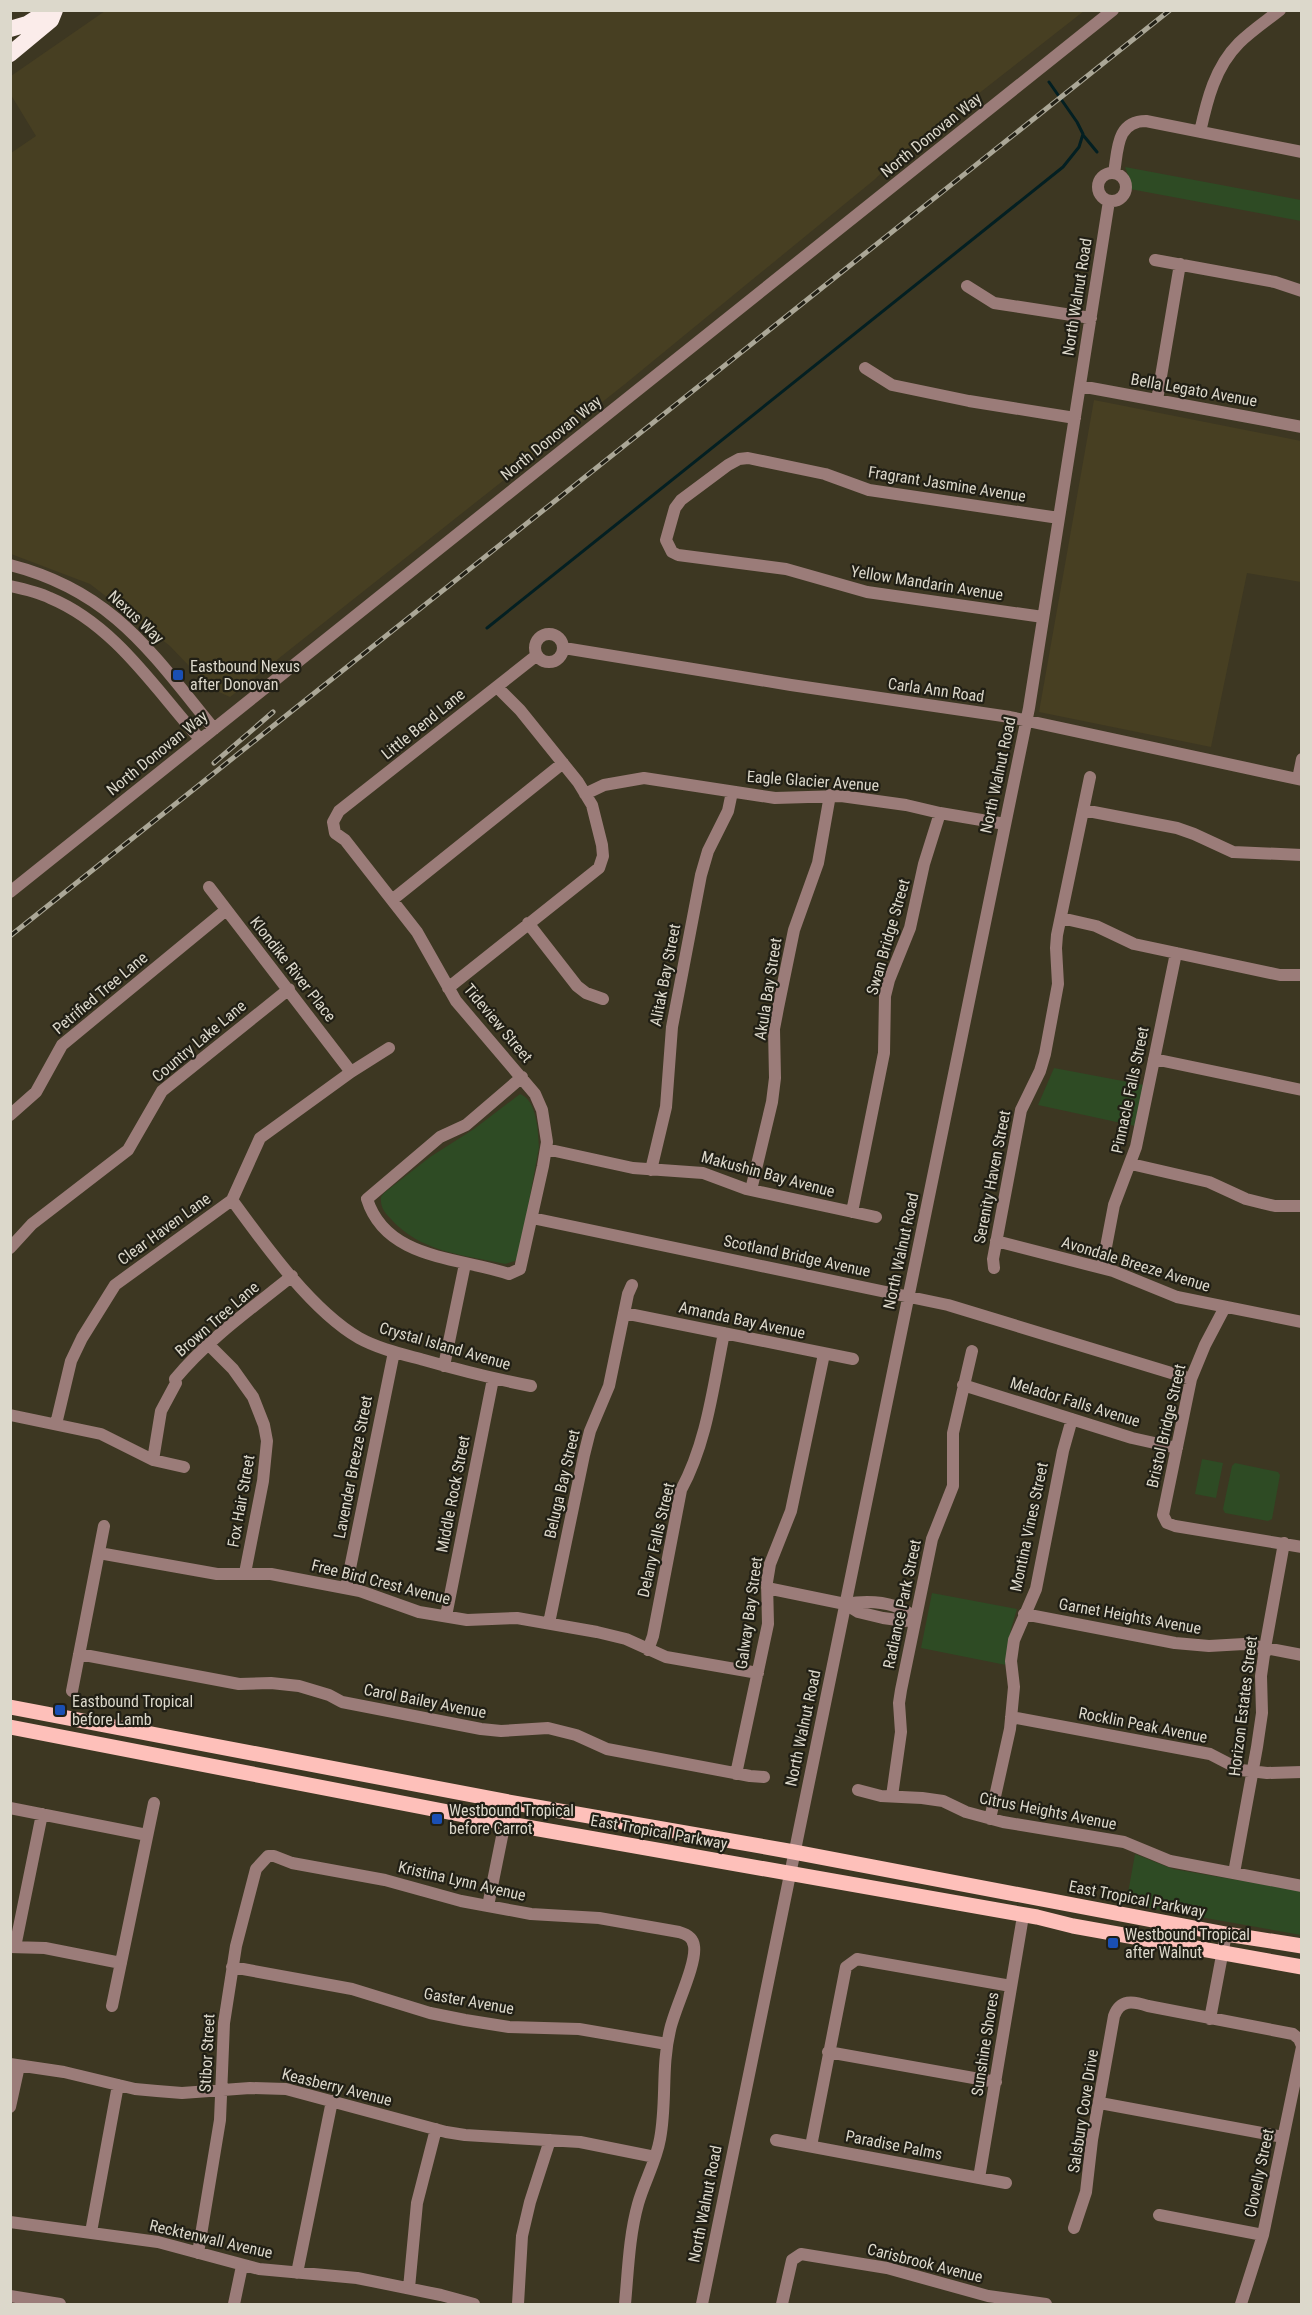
<svg xmlns="http://www.w3.org/2000/svg" width="1312" height="2315" font-family="'Roboto Condensed',sans-serif">
<rect width="100%" height="100%" fill="#3d3722"/>
<path fill="#473f22" d="M105 11V10L1084 11 900 155 874 180 625 384 230 697 210 688 170 646 90 584 11 554V153L36 136 11 95V76Z
M1094 400 1301 441V582L1247 573 1211 747 1039 712Z"/>
<path fill="#2e4b24" d="M1125 167 1301 200V221L1130 189 1131 182Z
M1054 1068 1144 1085 1135 1126 1038 1105Z
M520 1094C537 1100 538 1131 539 1147L519 1256 515 1261 505 1264C464 1255 419 1252 390 1218 384 1212 380 1206 381 1197L384 1193 430 1157 474 1129Z
M1202 1459 1223 1463 1216 1498 1195 1494Z
M1235 1463 1278 1472 1280 1475 1272 1519 1268 1521 1225 1513 1223 1509 1232 1466Z
M932 1593 1017 1609 1011 1629 1006 1665 921 1648Z
M1135 1854 1173 1869 1301 1891V1935L1126 1904Z"/>
<g fill="none" stroke-linecap="round" stroke-linejoin="round">
<path stroke="#031f22" stroke-width="3" d="M1083 135 1097 152
M487 628 1063 167 1079 147 1083 134 1077 122 1049 82"/>
<path stroke="#9b7c79" stroke-width="12" d="M1200 132C1207 100 1215 67 1239 43 1251 31 1266 21 1280 10
M1114 173C1118 150 1116 121 1146 121L1302 152
M1098 187a14 14 0 1 1 28 0a14 14 0 1 1-28 0Z
M1155 260 1275 282 1302 291
M967 286 994 303 1091 318
M865 368 892 385 969 401 1075 418
M1080 386 1302 427
M1157 400 1180 264
M10 565C112 591 151 652 214 729
M10 586C24 589 38 592 50 598 115 625 155 689 200 739
M1043 617 867 592 786 569 678 555 672 552 666 540 675 508 681 500 728 465 739 459 748 458 825 474 869 490 1059 518
M535 648a14 14 0 1 1 28 0a14 14 0 1 1-28 0Z
M564 648 791 685 1010 717 1302 780
M1298 779 1302 759
M585 794 604 785 644 778 775 798 841 796 906 805 940 813 1005 824
M1083 810 1177 828 1194 834 1233 852 1302 855
M209 887 351 1072
M10 892 1113 10
M392 900 563 763
M1061 918 1096 926 1134 944 1280 975H1302
M528 923 577 986 586 993 603 999
M448 988 599 868 603 856 602 845 592 805 578 782 520 710 497 687
M1154 1059 1302 1090
M522 1077 466 1125 440 1137 367 1199C386 1260 459 1257 509 1274L520 1269 543 1166 547 1142 542 1110 535 1094 456 1001 417 932 345 840 335 833 333 822 339 811 537 655
M10 1115 36 1092 62 1045 226 910
M546 1149 633 1168 703 1173 746 1189 876 1217
M1131 1164 1209 1182 1246 1199 1262 1203 1275 1206H1302
M651 1170 666 1107 672 1027 701 875 708 851 728 811 732 792
M751 1190 772 1102 775 1078 774 1029 778 1008 794 930 818 863 830 795
M232 1200C264 1244 312 1311 359 1338 379 1349 402 1354 424 1360 459 1370 495 1379 531 1386
M852 1212 884 1053 885 996 889 980 910 928 924 864 940 813
M532 1218 948 1305 1191 1379
M996 1241 1113 1271 1177 1297 1302 1322
M10 1248 32 1224 128 1150 162 1091 289 989
M994 1268 993 1259 1021 1110 1040 1071 1045 1054 1058 984 1056 948 1057 935 1090 777
M1102 1268 1114 1205 1136 1147 1176 953
M1225 1307 1205 1345 1191 1379 1163 1515 1167 1523 1175 1526 1302 1547
M624 1313 853 1359
M208 1344 233 1369 253 1397 264 1425 267 1441 263 1481 245 1573
M444 1366 465 1264
M963 1385 1132 1438 1177 1448
M10 1415 101 1434 153 1460 184 1467
M56 1424 71 1361 82 1338 115 1285 232 1200 260 1138 351 1072 389 1048
M153 1460 161 1411 176 1383 175 1379C208 1339 251 1309 292 1276
M99 1553 217 1574H271L360 1591 419 1612 467 1620 517 1618 597 1632 626 1639 666 1657 758 1673
M346 1588 394 1352
M767 1588 845 1604 858 1612 883 1618 905 1621 915 1618
M845 1604C870 1600 896 1601 915 1618
M1024 1614 1175 1643 1209 1646 1244 1644 1302 1655
M446 1616 493 1379
M549 1623 584 1455 590 1431 609 1386 628 1294 632 1285
M648 1650 653 1636 681 1490C707 1442 713 1387 724 1333
M79 1654 239 1684 271 1683 299 1686 329 1695 342 1702 481 1729 501 1731 548 1728 576 1735 607 1749 750 1776 764 1777
M72 1691 104 1526
M1011 1717 1210 1754 1241 1770 1267 1773 1302 1772
M736 1774 768 1624 767 1582 770 1564 791 1511 824 1354
M858 1790 881 1796 922 1798 943 1801 966 1812 1003 1822 1124 1842 1170 1861 1302 1886
M892 1796 901 1732 899 1703 901 1690 932 1539 953 1486V1433L972 1351
M10 1808 147 1835
M990 1819 1010 1729 1014 1687 1011 1661 1014 1640 1036 1589 1063 1451 1072 1419
M1234 1873 1257 1747 1262 1713 1261 1676 1265 1648 1284 1543
M488 1906 509 1802
M10 1947 45 1948 121 1963
M15 1947 42 1814
M232 1967 352 1989 430 2013 465 2020 509 2027 579 2029 667 2044
M112 2006 154 1803
M1210 2019 1226 1934
M828 2052 996 2082
M10 2064 64 2072 135 2089 157 2091 182 2093 250 2088 286 2089 446 2132 465 2135 580 2142 655 2157
M1100 2103 1283 2137
M10 2107 19 2066
M776 2140 1006 2183
M811 2146 846 1967 857 1959 1011 1986
M979 2178 1023 1916
M1159 2215 1263 2235
M10 2222 158 2242 259 2269 357 2278 441 2295 474 2304
M1074 2228 1086 2192 1092 2140 1114 2016C1120 1999 1133 2001 1148 2006L1293 2034 1299 2039 1302 2046
M91 2232 118 2085
M198 2253 220 2120 224 2023 236 1946 256 1869 268 1856H274L292 1863 385 1880 461 1901 531 1914 599 1918 679 1932C686 1934 693 1937 694 1946 697 1964 674 2010 670 2030 661 2067 667 2102 660 2139 656 2162 644 2182 638 2204 629 2236 628 2272 625 2304
M297 2273 332 2101
M409 2288 417 2203 436 2129
M10 2296 60 2304
M234 2304 242 2266
M518 2304 522 2236 530 2202 550 2140
M702 2304 1029 708 1109 201
M782 2304 792 2260 801 2254 887 2268 988 2296 1046 2304
M1241 2304 1263 2235 1302 2047"/>
<path stroke="#fec0ba" stroke-width="15" d="M10 1707 509 1802 794 1852 1226 1934 1302 1946
M10 1727 505 1823 1037 1917 1073 1926 1302 1967"/>
<path stroke="#fbecea" stroke-width="16" d="M10 29 27 24 49 10
M10 54 51 20 55 10"/>
<defs>
<path id="rail" d="M214 763 273 712
M10 936 1170 10"/>
</defs>
<use href="#rail" stroke="#aba797" stroke-width="5"/>
<use href="#rail" stroke="#211f15" stroke-width="3" stroke-dasharray="9" stroke-linecap="butt"/>
</g>
<g fill="#1a4fb4" stroke="#211f15" stroke-width="2">
<rect x="172" y="669" width="12" height="12" rx="3"/>
<rect x="54" y="1704" width="12" height="12" rx="3"/>
<rect x="431" y="1813" width="12" height="12" rx="3"/>
<rect x="1107" y="1937" width="12" height="12" rx="3"/>
</g>
<g text-anchor="middle" dominant-baseline="central" stroke-width="4.5" stroke-linejoin="round" paint-order="stroke">
<g font-size="16" fill="#dcd8cb" stroke="#211f15">
<text transform="translate(931 135) rotate(-39)">North Donovan Way</text>
<text transform="translate(1077 297) rotate(-81)">North Walnut Road</text>
<text transform="translate(1194 390) rotate(10)">Bella Legato Avenue</text>
<text transform="translate(551 438) rotate(-39)">North Donovan Way</text>
<text transform="translate(947 484) rotate(9)">Fragrant Jasmine Avenue</text>
<text transform="translate(927 583) rotate(9)">Yellow Mandarin Avenue</text>
<text transform="translate(136 617) rotate(43)">Nexus Way</text>
<text transform="translate(936 690) rotate(8)">Carla Ann Road</text>
<text transform="translate(423 724) rotate(-39)">Little Bend Lane</text>
<text transform="translate(157 753) rotate(-39)">North Donovan Way</text>
<text transform="translate(998 775) rotate(-78)">North Walnut Road</text>
<text transform="translate(813 781) rotate(4)">Eagle Glacier Avenue</text>
<text transform="translate(888 937) rotate(-74)">Swan Bridge Street</text>
<text transform="translate(293 969) rotate(52)">Klondike River Place</text>
<text transform="translate(665 975) rotate(-79)">Alitak Bay Street</text>
<text transform="translate(768 989) rotate(-81)">Akula Bay Street</text>
<text transform="translate(100 993) rotate(-40)">Petrified Tree Lane</text>
<text transform="translate(498 1023) rotate(50)">Tideview Street</text>
<text transform="translate(199 1041) rotate(-40)">Country Lake Lane</text>
<text transform="translate(1130 1090) rotate(-78)">Pinnacle Falls Street</text>
<text transform="translate(768 1174) rotate(15)">Makushin Bay Avenue</text>
<text transform="translate(992 1177) rotate(-79)">Serenity Haven Street</text>
<text transform="translate(164 1229) rotate(-36)">Clear Haven Lane</text>
<text transform="translate(901 1251) rotate(-78)">North Walnut Road</text>
<text transform="translate(797 1256) rotate(12)">Scotland Bridge Avenue</text>
<text transform="translate(1136 1264) rotate(17)">Avondale Breeze Avenue</text>
<text transform="translate(217 1319) rotate(-41)">Brown Tree Lane</text>
<text transform="translate(742 1320) rotate(12)">Amanda Bay Avenue</text>
<text transform="translate(445 1346) rotate(16)">Crystal Island Avenue</text>
<text transform="translate(1075 1402) rotate(17)">Melador Falls Avenue</text>
<text transform="translate(1166 1426) rotate(-77)">Bristol Bridge Street</text>
<text transform="translate(353 1467) rotate(-79)">Lavender Breeze Street</text>
<text transform="translate(562 1484) rotate(-77)">Beluga Bay Street</text>
<text transform="translate(453 1494) rotate(-79)">Middle Rock Street</text>
<text transform="translate(241 1501) rotate(-80)">Fox Hair Street</text>
<text transform="translate(1029 1527) rotate(-78)">Montina Vines Street</text>
<text transform="translate(656 1540) rotate(-77)">Delany Falls Street</text>
<text transform="translate(381 1582) rotate(14)">Free Bird Crest Avenue</text>
<text transform="translate(902 1604) rotate(-78)">Radiance Park Street</text>
<text transform="translate(749 1613) rotate(-82)">Galway Bay Street</text>
<text transform="translate(1130 1616) rotate(10)">Garnet Heights Avenue</text>
<text transform="translate(425 1701) rotate(11)">Carol Bailey Avenue</text>
<text transform="translate(1243 1706) rotate(-83)">Horizon Estates Street</text>
<text transform="translate(1143 1725) rotate(11)">Rocklin Peak Avenue</text>
<text transform="translate(803 1728) rotate(-78)">North Walnut Road</text>
<text transform="translate(1048 1811) rotate(11)">Citrus Heights Avenue</text>
<text transform="translate(659 1832) rotate(10)">East Tropical Parkway</text>
<text transform="translate(462 1881) rotate(13)">Kristina Lynn Avenue</text>
<text transform="translate(1137 1899) rotate(11)">East Tropical Parkway</text>
<text transform="translate(469 2001) rotate(10)">Gaster Avenue</text>
<text transform="translate(985 2044) rotate(-81)">Sunshine Shores</text>
<text transform="translate(207 2053) rotate(-87)">Stibor Street</text>
<text transform="translate(337 2087) rotate(14)">Keasberry Avenue</text>
<text transform="translate(1083 2111) rotate(-81)">Salsbury Cove Drive</text>
<text transform="translate(894 2145) rotate(11)">Paradise Palms</text>
<text transform="translate(1259 2173) rotate(-78)">Clovelly Street</text>
<text transform="translate(705 2204) rotate(-79)">North Walnut Road</text>
<text transform="translate(211 2239) rotate(13)">Recktenwall Avenue</text>
<text transform="translate(925 2263) rotate(14)">Carisbrook Avenue</text>
</g>
<g font-size="16" fill="#dcd8cb" stroke="#211f15" text-anchor="start">
<text x="190" y="666">Eastbound Nexus<tspan x="190" dy="18">after Donovan</tspan></text>
<text x="72" y="1701">Eastbound Tropical<tspan x="72" dy="18">before Lamb</tspan></text>
<text x="449" y="1810">Westbound Tropical<tspan x="449" dy="18">before Carrot</tspan></text>
<text x="1125" y="1934">Westbound Tropical<tspan x="1125" dy="18">after Walnut</tspan></text>
</g>
</g>
<rect width="1312" height="2315" fill="none" stroke="#dcd8cb" stroke-width="24"/>
</svg>
